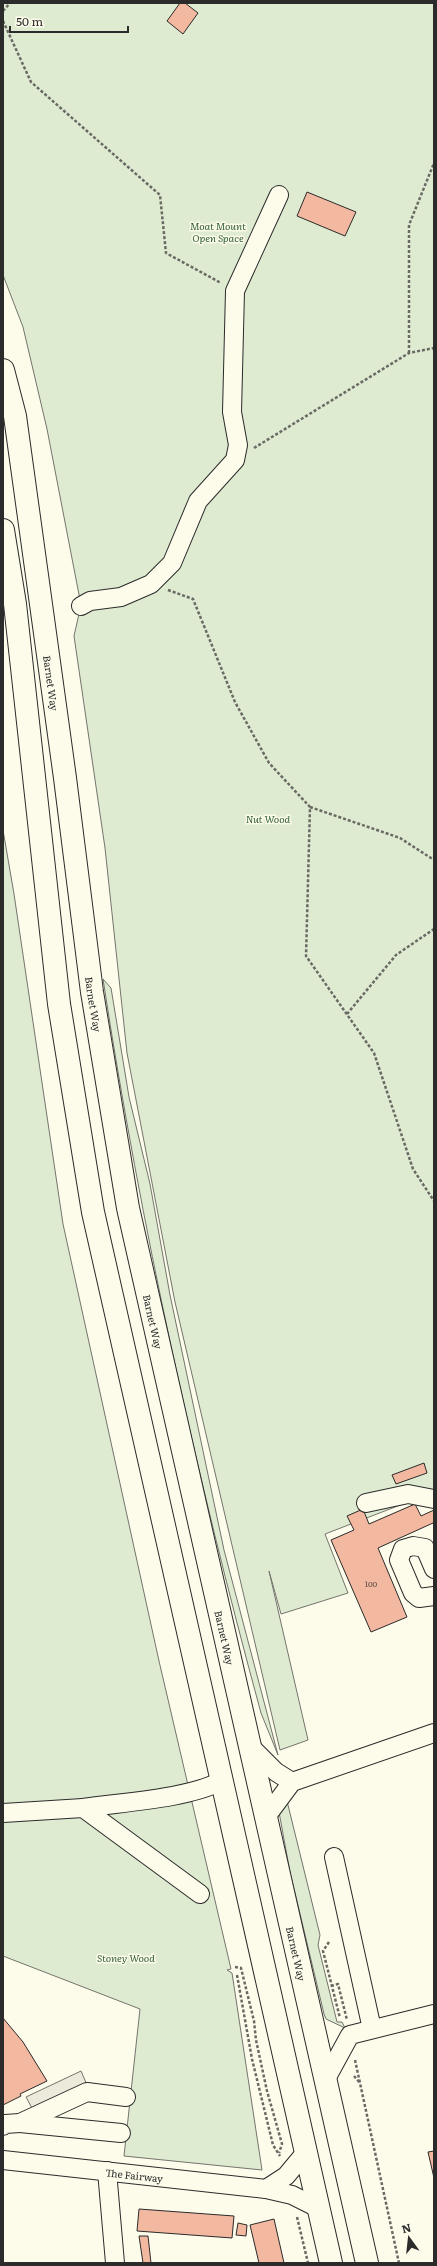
<svg xmlns="http://www.w3.org/2000/svg" width="437" height="2266" font-family="Literata,serif">
<rect width="100%" height="100%" fill="#fdfbea"/>
<path fill="#deebd1" stroke="#74746e" d="M3 3H434V1492L325 1534 348 1593 281 1614 269 1571 308 1740 280 1750 175 1302 127 1053 105 848 74 636 81 605 47 429 23 327 3 275Z
M3 830 14 894 63 1224 159 1661 231 1969 227 1970 232 1973 262 2170 124 2156 140 2009 3 1956Z
M103 979 111 988 129 1097 150 1184 170 1295 224 1550 278 1755 261 1713C195 1471 141 1227 103 979Z
M286 1797 320 1935 318 1945 337 2022H342L345 2028 326 2019 324 2014 290 1872 279 1812Z"/>
<path fill="#eceadb" stroke="#74746e" d="M81 2071 87 2085 33 2110 26 2097Z"/>
<path fill="#f2b8a0" stroke="#2b2b2b" d="M180 3H185L198 13 183 34 167 21Z
M307 192 356 212 345 236 297 216Z
M424 1463 427 1473 396 1484 392 1475Z
M415 1504 421 1516 434 1510V1526L433 1523 378 1548 407 1617 371 1632 331 1540 354 1530 347 1516 363 1509 369 1524Z
M3 2018 23 2042 47 2081 20 2094 21 2096 3 2105Z
M434 2151V2178L428 2152Z
M139 2209 234 2216 232 2238 137 2231Z
M274 2219 284 2263H259L250 2225Z
M238 2223 247 2225 246 2236 236 2235Z
M139 2236H148L151 2263H143Z"/>
<g fill="none" stroke-linecap="round" stroke-linejoin="round">
<defs>
<g id="minor">
<path d="M81 606 90 601 121 597 151 584 172 563 198 501 235 460 238 445 232 412 235 291 279 195"/>
<path d="M366 1503 408 1494 434 1499"/>
<path d="M434 1569 425 1548 413 1546 403 1549 399 1560 413 1593 419 1598 434 1596"/>
<path d="M250 1746 276 1772 292 1782"/>
<path d="M83 1808C123 1802 187 1799 221 1781"/>
<path d="M3 1813 83 1808 200 1894"/>
<path d="M266 1817 292 1782 434 1733"/>
<path d="M334 1857 372 2029"/>
<path d="M326 2079 350 2035 434 2014"/>
<path d="M20 2123 121 2133"/>
<path d="M3 2126 5 2124 20 2123 87 2092 126 2097"/>
<path id="s1" d="M3 2160 266 2189 292 2195 318 2208"/>
<path d="M107 2171 115 2263"/>
<path d="M266 2189 286 2176 306 2152"/>
</g>
<g id="highway">
<path id="s2" d="M3 370 15 416 65 778 92 992 128 1208 367 2263"/>
<path d="M3 530 15 604 59 1004 93 1212 331 2263"/>
</g>
</defs>
<use href="#minor" stroke="#2b2b2b" stroke-width="20"/>
<use href="#highway" stroke="#2b2b2b" stroke-width="24"/>
<path stroke="#6a6964" stroke-width="2.5" stroke-dasharray="3 2" stroke-linecap="butt" d="M3 11 10 3
M3 21 31 82 160 195 166 253 221 283
M409 353V225L434 163
M254 448 409 353 434 348
M168 590 193 599 235 702 269 763 310 807 306 956 374 1053 413 1169 434 1201
M310 807 400 838 434 860
M347 1014 396 955 434 929
M329 1942 323 1951 340 2018
M235 1967 241 1968 254 2021 256 2040 267 2091 282 2144 279 2153
M237 1975 252 2059 273 2145 280 2156
M331 1986 338 1984 347 2020
M355 2060 399 2263
M354 2076 360 2083
M297 2217 308 2263"/>
<use href="#minor" stroke="#fdfbea" stroke-width="18"/>
<use href="#highway" stroke="#fdfbea" stroke-width="22"/>
</g>
<g text-anchor="middle" dominant-baseline="central" stroke-width="3" stroke-linejoin="round" paint-order="stroke">
<g font-size="8" fill="#5d4e48">
<text x="371" y="1583">100</text>
</g>
<g font-size="10" font-style="italic" fill="#34623c" stroke="#fdfbea">
<text x="218" y="225">Moat Mount<tspan x="218" dy="12">Open Space</tspan></text>
<text x="268" y="818">Nut Wood</text>
<text x="126" y="1957">Stoney Wood</text>
</g>
<g font-size="10" fill="#2b2b2b" stroke="#fdfbea">
<text stroke="none"><textPath href="#s2" startOffset="317">Barnet Way</textPath></text>
<text stroke="none"><textPath href="#s2" startOffset="641">Barnet Way</textPath></text>
<text stroke="none"><textPath href="#s2" startOffset="964">Barnet Way</textPath></text>
<text stroke="none"><textPath href="#s2" startOffset="1288">Barnet Way</textPath></text>
<text stroke="none"><textPath href="#s2" startOffset="1612">Barnet Way</textPath></text>
<text stroke="none"><textPath href="#s1" startOffset="132">The Fairway</textPath></text>
</g>
</g>
<rect width="437" height="2266" fill="none" stroke="#2b2b2b" stroke-width="8"/>
<g transform="translate(409 2238) rotate(345)" stroke="#fdfbea" stroke-width="3" paint-order="stroke">
<path d="M0-3L7 15L0 10L-7 15Z" fill="#2b2b2b"/>
<text y="-6" font-size="11" font-weight="bold" text-anchor="middle" fill="#2b2b2b">N</text>
</g>
<path d="M10 26v6h118v-6" fill="none" stroke="#2b2b2b" stroke-width="2"/>
<text x="16" y="26" font-size="12" fill="#2b2b2b" stroke="#fdfbea" stroke-width="3" paint-order="stroke">50 m</text>
</svg>
